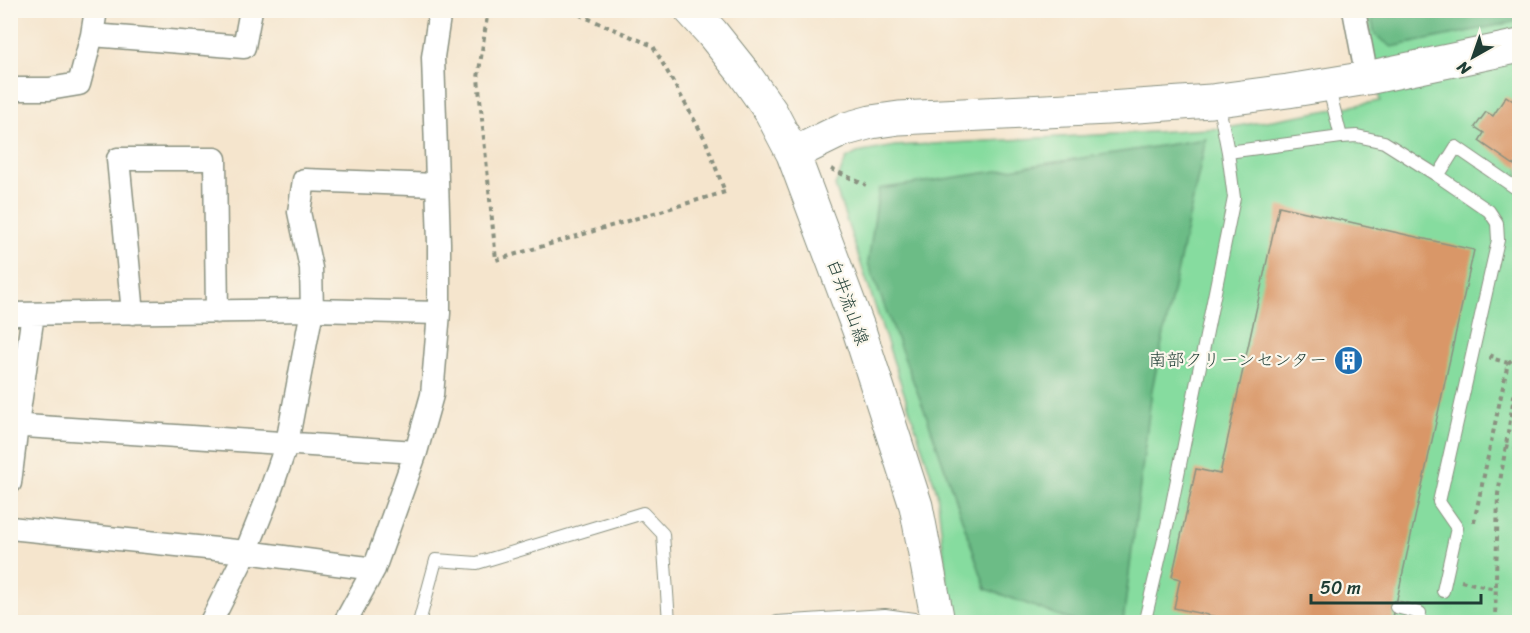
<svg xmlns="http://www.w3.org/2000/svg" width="1530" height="633" font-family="Sriracha,'Klee One',sans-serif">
<rect width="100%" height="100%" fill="#fbf7ec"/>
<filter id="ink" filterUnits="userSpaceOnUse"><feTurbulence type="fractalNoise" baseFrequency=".0167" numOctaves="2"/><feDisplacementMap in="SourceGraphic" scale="12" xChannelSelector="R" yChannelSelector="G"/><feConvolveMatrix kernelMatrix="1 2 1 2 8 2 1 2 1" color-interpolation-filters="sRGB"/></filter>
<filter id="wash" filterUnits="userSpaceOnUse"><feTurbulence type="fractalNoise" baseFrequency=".008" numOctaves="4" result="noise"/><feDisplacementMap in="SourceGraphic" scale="24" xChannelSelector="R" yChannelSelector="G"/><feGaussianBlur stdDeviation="1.35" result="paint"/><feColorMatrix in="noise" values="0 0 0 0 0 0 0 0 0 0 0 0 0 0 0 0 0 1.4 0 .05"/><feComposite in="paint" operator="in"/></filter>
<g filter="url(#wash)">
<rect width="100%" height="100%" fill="#f5e5cd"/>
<path fill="#86dc9f" stroke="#528c6a" stroke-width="1.5" d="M1366 11H1519V622H951L937 492 835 186 846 159 857 153 895 146 1227 128 1380 101Z"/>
<path fill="#6cbc86" stroke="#467c5d" stroke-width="1.5" d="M1370 11H1519V21L1392 47 1375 35Z
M1206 139 1152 389 1123 622H1076L986 589 928 420 868 263 879 189Z"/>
<g id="blocks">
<path fill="#d99767" d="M1506 96 1520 106V169L1479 141 1484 133 1475 127 1486 112 1493 116Z
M1279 206 1474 250 1392 622 1375 620 1374 622H1241L1174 608 1180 579 1172 577 1196 469 1220 474Z"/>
</g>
</g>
<g filter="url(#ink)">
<use href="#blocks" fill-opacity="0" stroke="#8a9180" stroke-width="1.5"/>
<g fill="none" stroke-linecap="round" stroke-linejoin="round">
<defs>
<path id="lane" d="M1328 85 1341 137 1357 136 1384 142 1438 176 1456 147 1520 191
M1218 101 1228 152 1341 137
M1438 176 1489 211 1497 223 1498 240 1439 502 1457 528 1443 591
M1396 607 1420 613 1418 622
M420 619 436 560 477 563 643 513 663 534 669 622
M777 622 885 615 935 622
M1156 622 1145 620 1171 509 1234 198 1228 152"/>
<path id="street" d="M96 10 92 35 244 47 251 10
M1354 10 1367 78
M10 89H49L79 84 92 35
M133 313 118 159H215L217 312
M10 314 312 310 439 313
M10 425 416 452
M10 483 17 425 33 314
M10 528 246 552 374 569
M211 622 246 552 270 492 287 443 312 310 311 268 299 212 304 180 436 185
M345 622 374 569 416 452 432 395 439 313V243L433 57 440 10"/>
<path id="secondary" d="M691 10 712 33 743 72 771 112 793 154 859 330 916 506 938 622
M793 154 842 130 871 122 899 118 1108 108 1211 101 1288 91 1367 78 1520 46"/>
</defs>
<use href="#lane" stroke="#8a9180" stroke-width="14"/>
<use href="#street" stroke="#8a9180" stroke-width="25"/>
<use href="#secondary" stroke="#8a9180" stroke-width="35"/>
<path stroke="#8a9180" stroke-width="4" stroke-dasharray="4.5 4.5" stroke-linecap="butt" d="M488 10 478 78 496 260 725 192 705 139 653 46 580 15
M831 169 866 185
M1517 241 1520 228
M1508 363 1513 359 1520 361
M1505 446 1520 449
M1474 522 1508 363 1491 358 1492 354
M1461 581 1495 589
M1495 622 1498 494 1514 396 1520 392"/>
<use href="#lane" stroke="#fff" stroke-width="12"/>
<use href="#street" stroke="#fff" stroke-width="22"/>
<use href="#secondary" stroke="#fff" stroke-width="33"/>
</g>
</g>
<defs>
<symbol id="building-disc" viewBox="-11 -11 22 22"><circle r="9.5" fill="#1f6fb2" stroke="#fbf7ec"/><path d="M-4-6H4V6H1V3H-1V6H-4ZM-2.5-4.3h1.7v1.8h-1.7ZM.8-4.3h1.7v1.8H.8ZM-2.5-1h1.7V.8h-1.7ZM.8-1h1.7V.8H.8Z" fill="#fff"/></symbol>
</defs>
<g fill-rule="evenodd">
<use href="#building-disc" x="1332" y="344" width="33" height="33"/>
</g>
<g text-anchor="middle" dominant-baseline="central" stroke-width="4.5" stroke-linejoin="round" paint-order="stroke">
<g font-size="18" fill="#1f3d34" stroke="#fbf7ec">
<text transform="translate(848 302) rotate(70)">白井流山線</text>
</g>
<g font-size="18" fill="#1f3d34" stroke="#fbf7ec" text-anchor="end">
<text x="1327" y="360">南部クリーンセンター</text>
</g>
</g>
<rect width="1530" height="633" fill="none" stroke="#fbf7ec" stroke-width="36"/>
<g transform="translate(1473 57) rotate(220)" stroke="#fbf7ec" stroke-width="4.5" paint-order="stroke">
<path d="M0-4.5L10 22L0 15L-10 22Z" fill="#1f3d34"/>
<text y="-9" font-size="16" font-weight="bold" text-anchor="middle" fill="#1f3d34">N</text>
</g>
<path d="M1311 594v9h170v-9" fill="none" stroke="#1f3d34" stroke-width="3"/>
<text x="1320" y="594" font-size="18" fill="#1f3d34" stroke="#fbf7ec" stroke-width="4.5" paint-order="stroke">50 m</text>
</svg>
